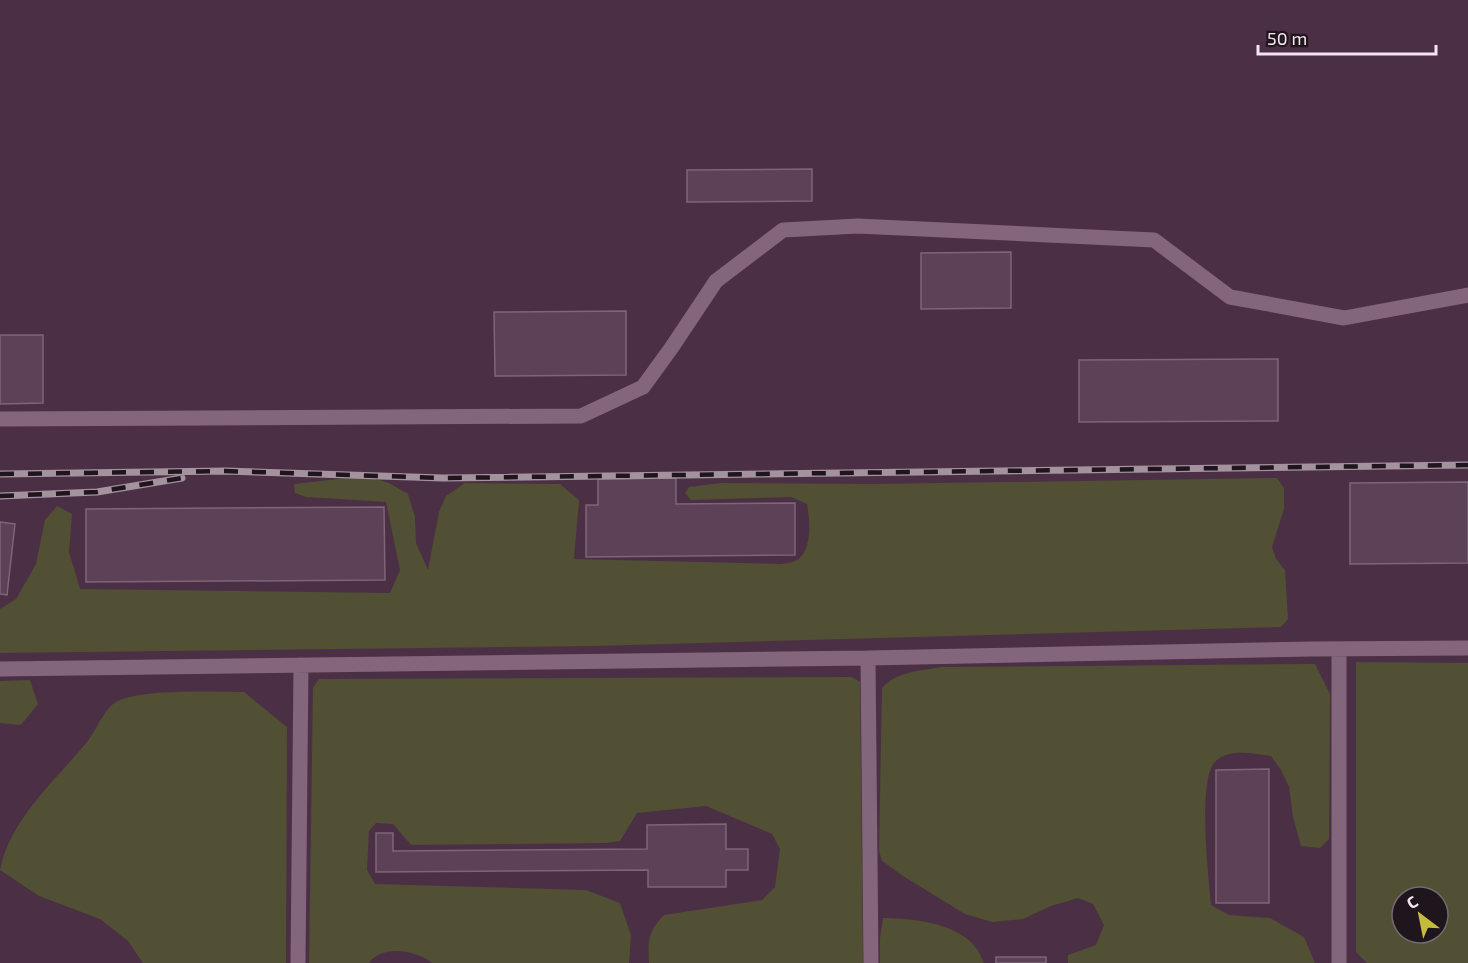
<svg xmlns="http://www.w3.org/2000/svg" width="1468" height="963" font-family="'Exo 2',sans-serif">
<rect width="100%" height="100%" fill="#3f2939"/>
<path fill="#4b2f44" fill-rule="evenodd" d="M0 0H1468V963H0ZM1402 897H1438V933H1402Z"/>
<path fill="#514f34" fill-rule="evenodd" d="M366 476 389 483 408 494 415 517 416 543 428 570 439 512 446 496 465 483 560 484 579 500 574 559 781 564C785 563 791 563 795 561 813 553 810 519 807 504L791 497 691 500 685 493 689 487 721 483 875 484 1277 478 1284 488V509L1272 547 1276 559 1285 570 1288 619 1281 627 595 646 0 653V609L16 599 36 564 45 520 57 506 72 514 69 552 80 589 390 593 400 570 386 502 306 497 295 493 294 484Z
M1356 662 1468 663V963H1367L1356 952ZM1402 897H1438V933H1402Z
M1315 664 1330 694 1329 839 1320 848 1301 846 1293 817 1289 787 1281 770 1271 756C1253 754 1232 748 1217 760 1196 776 1209 878 1211 905L1229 915 1270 918 1304 937 1315 963H1068V955L1096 945 1104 925 1093 904 1078 898 1051 906 1023 919 992 922 965 914 903 876 882 861 879 851 882 688C897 671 920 671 941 667Z
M852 677 860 682 863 963H649C648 940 648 932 664 915L762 900 775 887 780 849 772 834 706 806 637 813 620 841 606 843 411 845 393 824 376 823 369 831 367 870 375 884 586 890 620 903 631 935 629 963H432C417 950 382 944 369 963H309L313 688 319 679Z
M30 680 38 704 21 725 0 723V681Z
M244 692 287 727 286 963H143L128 941 100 919 39 896 0 870C10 819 55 781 87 742 95 732 103 712 113 704 133 688 216 692 244 692Z
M883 918C918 919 971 923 984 963H880V938Z"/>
<path fill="#5d4156" stroke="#7f6578" stroke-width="1.5" d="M812 169V201L687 202V170Z
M1011 252V308L921 309V253Z
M626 311V375L495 376 494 312Z
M0 335H43V403L0 404Z
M1278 359V421L1079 422V360Z
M676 478V504L795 503V555L586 557V505H598V479Z
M1468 482V563L1350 564V483Z
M384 507 385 580 86 582V509Z
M0 522 15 524 7 595 0 594Z
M1269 769V903H1216V770Z
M726 824V849H748V870H726V887H648V870L376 872V833H393V851L647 849V825Z
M996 957H1046V963H996Z"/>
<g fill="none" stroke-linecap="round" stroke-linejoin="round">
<path stroke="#83667c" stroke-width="15" d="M0 419 581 416 643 387 672 347 716 281 783 230 858 226 1154 240 1230 297 1344 318 1468 295
M868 658 1312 649 1468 648
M0 669 868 658 871 963
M298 963 301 665
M1339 963V649"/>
<defs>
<path id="rail" d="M0 474 226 471 443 478 1468 465
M0 496 97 492 182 478"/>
</defs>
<use href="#rail" stroke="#a4929f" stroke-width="7"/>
<use href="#rail" stroke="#1f151d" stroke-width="4.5" stroke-dasharray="14" stroke-linecap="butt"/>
</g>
<g transform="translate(1420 915) rotate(328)"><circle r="28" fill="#1f151d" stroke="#746871" stroke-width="1.5"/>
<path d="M0-4.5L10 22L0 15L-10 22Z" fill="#c5bc3d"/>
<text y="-9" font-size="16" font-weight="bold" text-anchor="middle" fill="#f4e5ef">С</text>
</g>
<path d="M1258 45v9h178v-9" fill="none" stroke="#f4e5ef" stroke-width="3"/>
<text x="1267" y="45" font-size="18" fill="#f4e5ef" stroke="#1f151d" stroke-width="4.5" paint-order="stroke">50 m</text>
</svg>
